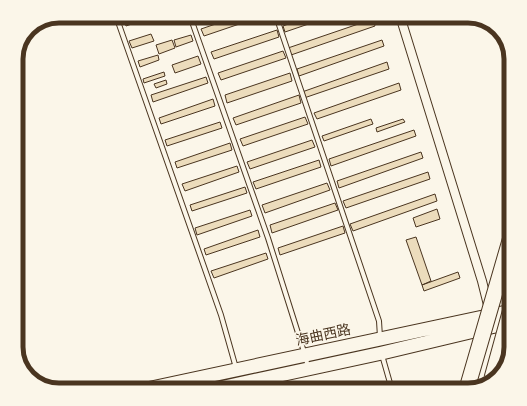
<svg xmlns="http://www.w3.org/2000/svg" width="527" height="406" font-family="Manrope,'Noto Sans SC',sans-serif">
<rect width="100%" height="100%" fill="#fbf6e9"/>
<path fill="#ecdcbc" stroke="#4a3520" d="M130 16H144L146 19 126 26 123 18Z
M239 16H263L204 36 201 29Z
M310 16H332L285 32 283 26Z
M373 19 375 26 291 55 288 48Z
M277 30 279 37 214 59 211 52Z
M151 34 154 41 132 48 129 41Z
M191 35 193 41 176 47 174 40Z
M172 40 175 48 159 54 156 45Z
M382 40 384 46 299 76 297 69Z
M283 51 286 58 221 80 218 73Z
M158 55 159 60 140 67 138 61Z
M198 56 201 64 175 73 172 65Z
M387 62 389 69 304 98 302 92Z
M164 72 165 76 144 83 143 79Z
M290 73 292 81 227 103 225 95Z
M206 77 208 83 153 102 151 95Z
M166 80 167 84 156 88 154 84Z
M399 83 401 90 317 119 314 113Z
M299 95 301 103 236 125 233 118Z
M213 99 215 106 161 124 159 118Z
M305 117 308 124 243 146 240 139Z
M371 119 373 124 324 141 322 136Z
M403 119 405 122 377 132 376 128Z
M220 122 222 128 167 146 165 140Z
M414 130 416 136 331 166 329 159Z
M312 140 315 147 250 169 247 162Z
M230 143 232 150 177 168 175 162Z
M421 152 423 158 339 188 337 181Z
M319 160 321 167 256 189 253 182Z
M237 166 239 172 185 191 182 184Z
M428 172 430 179 346 208 343 201Z
M327 183 330 190 265 213 262 205Z
M245 187 247 193 192 211 190 205Z
M435 194 437 201 353 231 350 224Z
M335 203 338 210 272 233 270 225Z
M437 209 440 219 416 227 413 218Z
M250 210 252 216 197 235 195 228Z
M343 226 345 233 280 255 278 248Z
M258 230 260 237 206 255 204 249Z
M416 237 431 281 422 285 406 240Z
M266 253 268 259 214 278 211 271Z
M458 272 460 278 424 291 422 285Z"/>
<g fill="none" stroke-linecap="round" stroke-linejoin="round">
<defs>
<path id="lane" d="M116 16 221 315 236 368
M190 16 268 238 305 355 308 367
M276 16 379 321 380 337
M382 355 392 390"/>
<path id="street" d="M400 16 482 281 488 305"/>
<path id="primary" d="M142 390 511 311
M211 390 382 353 491 327 511 323"/>
</defs>
<use href="#lane" stroke="#4a3520" stroke-width="6"/>
<use href="#street" stroke="#4a3520" stroke-width="10"/>
<use href="#primary" stroke="#4a3520" stroke-width="15"/>
<use href="#lane" stroke="#fbf6e9" stroke-width="4"/>
<use href="#street" stroke="#fbf6e9" stroke-width="8"/>
<use href="#primary" stroke="#fbf6e9" stroke-width="13"/>
<defs>
<path id="highway-bridge" d="M492 378 511 309
M468 385 511 237"/>
</defs>
<use href="#highway-bridge" stroke="#4a3520" stroke-width="17" stroke-linecap="butt"/>
<use href="#highway-bridge" stroke="#fbf6e9" stroke-width="15"/>
</g>
<g text-anchor="middle" dominant-baseline="central" stroke-width="3" stroke-linejoin="round" paint-order="stroke">
<g font-size="14" fill="#4a3520" stroke="#fbf6e9">
<text transform="translate(323 334) rotate(-12)">海曲西路</text>
</g>
</g>
<path d="M0 0H527V406H0ZM59 23H468A36 36 0 0 1 504 59V347A36 36 0 0 1 468 383H59A36 36 0 0 1 23 347V59A36 36 0 0 1 59 23Z" fill="#fbf6e9" fill-rule="evenodd"/>
<path fill="none" stroke="#4a3520" stroke-width="5" d="M59 23H468A36 36 0 0 1 504 59V347A36 36 0 0 1 468 383H59A36 36 0 0 1 23 347V59A36 36 0 0 1 59 23Z"/>
</svg>
